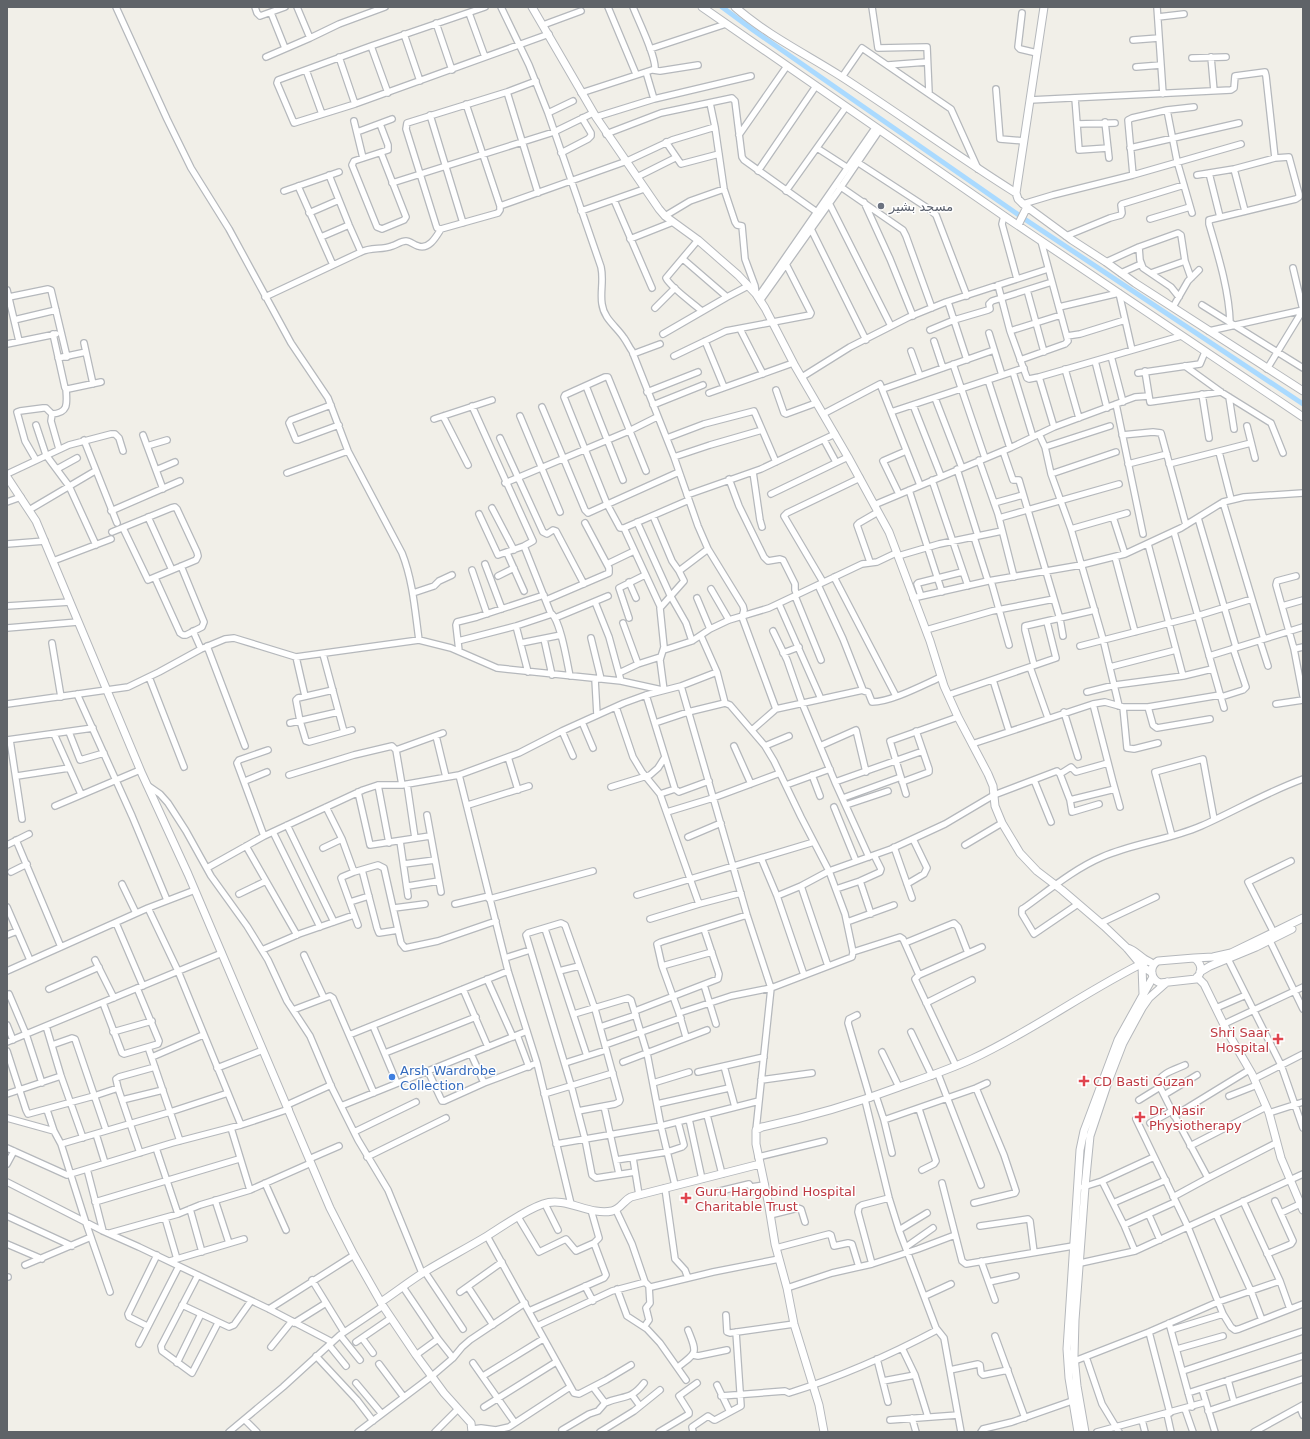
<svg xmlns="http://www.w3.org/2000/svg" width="1310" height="1439" font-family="'DejaVu Sans',Vazirmatn,sans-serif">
<rect width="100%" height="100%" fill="#f1efe8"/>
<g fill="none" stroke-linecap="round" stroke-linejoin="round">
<path stroke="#aadaff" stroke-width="5" d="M722 7 753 30 1023 218 1303 404"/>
<defs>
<path id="minor" d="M116 7 167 119 191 168 229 229 291 343 328 398 348 451 402 553C413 581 415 611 419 640
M255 7 257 13 260 16 285 7
M297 7 310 38 339 24 385 7
M485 7 371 46 278 80 277 83 294 123 355 104 549 34
M501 7 529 65 548 113 601 267C604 280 600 292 602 304 604 319 616 326 624 338 627 342 629 347 632 351L674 457 698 526 708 549 679 571 684 581 660 608 664 647 660 660 664 690
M608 7 636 74
M872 7 878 48 927 47 929 93
M1157 7 1163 94
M271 13 285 48
M469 13 485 57
M1022 13 1018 47 1020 49 1037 53
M1158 17 1184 14
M436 23 452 70
M543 25 581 11
M404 34 420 81
M1133 40 1159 38
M371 46 388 93
M650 49 726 24
M266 57 310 38
M339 57 355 104
M1211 57 1214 91
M1192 58 1226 57
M888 65 927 62
M1136 67 1161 65
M306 70 322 114
M653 70 660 71 698 65
M646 72 654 99
M842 77 862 48 951 109 978 169
M996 89 1000 139 1024 141
M507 92 538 193
M581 93 655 69C656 56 638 20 633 7
M1075 98 1079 150 1108 148
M1030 100 1231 90 1234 88 1235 76 1265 72 1266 76 1275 158
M710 103 715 127 724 189 735 222 737 225 742 226 745 259 755 286 756 294
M1167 110 1177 161 1192 213
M548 113 573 101
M430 115 463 223
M596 117 654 99 751 76
M354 121 363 158
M1105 122 1109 158
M380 124 388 145V150L354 161 352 165 377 227 382 229 404 220 406 217 381 153
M1077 124 1115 123
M357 132 392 119
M606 134 661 113 732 98 735 101 742 157 744 160 821 215
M739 135 787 66
M666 142 681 164 719 154
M817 148 848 168
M1130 148 1239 123
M561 153 588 139 591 136V133L582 118
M857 162 926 207 936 215 967 296
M1234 169 1245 211
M758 171 816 86
M1209 173 1220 217
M329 175 349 225 361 252C371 247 382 250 392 246 396 245 401 241 406 241 410 241 414 245 418 246 429 250 436 237 441 229L498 213 500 210V206L466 104
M1133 175 1128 120 1132 118 1167 110 1194 107
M1197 175 1234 169 1275 158 1289 157 1299 194V197L1296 199 1209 220V224C1218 255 1229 290 1230 322
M637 177 675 158
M392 183 554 132 593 113
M838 185 903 230 906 236 932 308
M298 186 333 265
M284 191 339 172
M786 191 846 107
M614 200 652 288
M827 201 829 203 891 326
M864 202 890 259 913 316
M1023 204 1053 195 1133 175 1241 144
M500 206 627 161 672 140 715 127
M581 211 644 189
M309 213 339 200
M665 216 690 201 724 189
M1004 216 1002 224 1017 279
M1150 219 1190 207
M809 228 811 229 866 340
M441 229 437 228 436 225 406 129 407 123 507 92 536 81
M1066 236 1110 218 1121 215 1122 213 1121 205 1122 204 1184 185
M321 237 349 225
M630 239 673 222
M698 240 666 278C670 287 694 304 702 311
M1139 247 1140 260 1143 268 1171 287 1179 297
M683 259 727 297
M1106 262 1139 247 1178 233 1181 235 1185 261 1191 278
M1121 273 1141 264
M1151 273 1185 261
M998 285 1010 331 1027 378 1029 379 1039 377
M7 290 19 341
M1027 290 1044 352
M9 297 48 289 51 290 67 357
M265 297 361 252
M758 297 875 128
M760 301 841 187 879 131
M948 302 967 360
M1202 305 1303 368
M1059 307 1119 293 1132 350
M1173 307 1188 281 1199 270
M655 308 675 288
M14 320 56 310
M740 329 763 374
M930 330 954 320 988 310 990 309 989 304 992 301 1052 282
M1010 331 1061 315
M1209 331 1303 310
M989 333 1002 375
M53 334 65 388 68 389 101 382
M663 334 727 297 748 286
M1067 336 1080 334 1125 320
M705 341 724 387
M934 341 943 368
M84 343 93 384
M7 344 56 334
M911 351 920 376
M633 354 660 344
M674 356 726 331 810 315 811 313 786 264
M1111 356 1123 402
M58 358 86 352
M1020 360 1065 344 1068 341 1041 241
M1095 361 1107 408
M953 364 985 458
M1185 366 1221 392 1271 423 1283 453
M1065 369 1079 418
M1267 369 1303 310 1293 268
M1145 371 1150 402 1221 392
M1013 372 1033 437
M1138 373 1200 364 1205 352
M802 377 850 347 909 317 946 302 1048 269
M988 380 1010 448
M586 386 623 480
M883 389 994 350
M776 390 784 413 786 414 816 403
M647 392 698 372
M709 393 793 363
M1202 394 1209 438
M1229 397 1234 429
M935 398 962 468
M1116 404 1143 534
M331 405 291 420 289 423 296 440H298L339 425
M653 405 703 385
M913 405 941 476
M472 406 533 541 524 546 498 555 479 514
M542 407 585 510 588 513 679 472
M891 412 1024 368
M52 414 51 421 59 449
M823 414 880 384 920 485
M443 416 468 465
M520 416 560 512
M434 419 492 400
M36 425 46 455 69 486 96 545
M1247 426 1255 458
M1054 427 1039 377 1181 336
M1039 434 1045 447 1051 474 1071 529 1103 639 1119 706
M143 435 163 489
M1122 435 1153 432 1161 433 1186 525
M500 438 543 532 547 534 553 530 556 531 584 584
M667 438 704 424 754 411 776 462
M84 440 117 523
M824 440 836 462
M147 446 167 440
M1045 447 1110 426
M1003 451 1013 480H1019L1060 619 1063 636
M1219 452 1231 499
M674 457 710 445 762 430
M36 460 25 441 17 412 20 411 43 408H46L52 414C69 413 67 403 66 389
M979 460 998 514 1014 577
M1128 464 1167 454
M1169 464 1251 443
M57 469 77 458
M957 469 978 536
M156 470 175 462
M646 471 608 377H605L565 395 564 397 607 504 620 528H624L689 500
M753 472 760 520 762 527
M287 473 348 451
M7 474 69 445 111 434H115L119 438 123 451
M1051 474 1116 452
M729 479 739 506 764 557 768 561 780 559 783 560 795 584V590L797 595
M932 480 968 586
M505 483 629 431 657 417
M909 490 942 592
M771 494 848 457
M899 494 883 461 906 451
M687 495 761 469 835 434
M7 502 21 497
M1223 502 1264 639
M994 503 1023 495
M874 505 1010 448 1054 427 1135 397 1149 396
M492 508 514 550
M29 510 95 471
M111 511 180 481
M653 516 672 561 679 571
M148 517 172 570
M1113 517 1125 554
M999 518 1119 484
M1198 518 1236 647
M637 522 670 595 686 623 692 641
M624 528 660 606
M1071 529 1127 513
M112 532 171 508 175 507 177 509 197 552 198 556 196 560 148 580 123 528
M1174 532 1224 708
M974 537 988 581
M7 544 45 541
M1148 544 1183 676
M524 546 551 614
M708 549 743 606 744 610 742 617 776 709 752 730
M507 553 524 591
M898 556 939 544 1002 531
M1115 557 1135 632
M53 561 111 539
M870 562 857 525 859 523 878 512
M485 564 502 609
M607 564 634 551
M472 570 487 614
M498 576 514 568
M1296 576 1277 581 1276 585 1294 649 1303 696
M834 577 896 696
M155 578 180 633 183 635H186L202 627 204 622 181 566
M991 581 1009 645
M629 582 636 598
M823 582 784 516 787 513 860 478
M711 589 729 620
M413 593 434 586 439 581 452 575
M795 596 821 660
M921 596 917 584 918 583 962 572
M697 598 710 629
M913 598 988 581 1081 565 1125 554 1181 528 1223 502 1244 497 1303 493
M546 600 609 573V568L585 523
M595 602 609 637 621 681
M779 604 821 699
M7 606 70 602
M1282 606 1303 600
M555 618 608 596
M629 618 619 588 645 575
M623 623 638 664
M516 626 528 672
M7 628 78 622
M926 630 992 611 1054 599
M193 631 201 649
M773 631 787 660 802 703 835 782 869 857
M701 636 717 672 725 703
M591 638 601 679
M544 639 552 675
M458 641 516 626 552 614C561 623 567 662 570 676
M1260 641 1268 666
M52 643 61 697
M521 643 561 635
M207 646 245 746
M1080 646 1197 616 1252 599
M1294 649 1303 647
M664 650 692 641 710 629 729 620 769 608 862 564 877 562 896 553
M459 651 456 625 457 622 477 617 544 595
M783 653 799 647
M323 654 344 732
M1209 656 1303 627
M296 657 305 696
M1034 665 1025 630V626L1095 610
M1030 667 1048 718
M1110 667 1176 650
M619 673 638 664 660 657
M149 677 184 767
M595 679 597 715
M993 680 1009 731
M333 690 298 698 296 700 300 721 306 741 309 742 352 730
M863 690 864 691 868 692 872 702C891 702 923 685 941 677
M1087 692 1115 685 1183 676 1212 669
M77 694 132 816 167 900
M646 695 675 789 679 792 709 781
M948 695 1056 658 1047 622
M1221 697 1243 690 1246 687 1233 648
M7 704 128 687 159 672 201 649 225 639 234 638 296 657 419 640 451 648 497 668 621 681 662 690
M1093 704 1113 782 1120 807
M1276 704 1303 700
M616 707 633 757 642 772 660 794 699 904
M1123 707 1127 748 1134 749 1158 743
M1148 707 1153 725 1157 728 1210 719
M776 709 863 690 843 639 818 585
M1064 712 1078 757
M582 722 593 748
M290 723 338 712
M655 723 688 712 725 703 730 705 765 746 774 761 801 817 829 871 845 914 853 952 852 957 771 988 756 1130
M562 731 573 756
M69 732 80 760 104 753
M54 734 81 794
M436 736 446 777
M7 740 93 728
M10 740 22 819
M972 744 1093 704 1105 702 1123 707H1148L1220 695
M734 746 751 784
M765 746 789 736
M820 746 856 730 866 772
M396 750 443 733
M508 757 518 790
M1060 774 1070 800 1072 812 1099 804
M289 775 354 755 392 746 396 750 402 785
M459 775 508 971 537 1063 571 1204
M812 775 820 796
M17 776 69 768
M1034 780 1051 822
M245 781 267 772
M835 782 923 751
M902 782 929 772V769L916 731
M407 784 415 838
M147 785 160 794 168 803 186 831 211 876 247 926 268 960 287 1001 310 1036 332 1088 358 1140 388 1190 422 1273
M378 785 389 843
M786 785 830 769
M611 787 650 775 658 768 665 757
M358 792 370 845 430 836
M660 794 675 789
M906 794 890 741 958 717
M843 798 901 777
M1070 800 1115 789
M468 805 529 786
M846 805 888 791
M55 806 140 770
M326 807 342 839 354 872 342 877 341 878 358 925
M834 807 856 861
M667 812 713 798 780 773
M427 815 441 892
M287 825 334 922
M273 832 320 927
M264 836 237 763 239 760 268 750
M1172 836 1155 772 1203 759 1214 819
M688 837 721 823
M16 840 61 947
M400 841 408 896
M7 845 29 834
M965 845 1002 823
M246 846 297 935
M894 847 912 898
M323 848 342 839
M761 858 777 896
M404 864 435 860
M207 868 264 836 363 790 378 785H402L459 775 519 753 562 731 624 703 646 695 681 686 717 672
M362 870 377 928 379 933 398 930
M11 872 27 864
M354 872 378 865 384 868 401 943 405 948 438 941 496 921
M860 881 871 914
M122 884 136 913
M907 884 924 874 927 868 913 839
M408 886 439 881
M801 886 828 966
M836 889 860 881 880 872 881 869 874 855
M239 894 266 881
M637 895 814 842
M489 899 593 871
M350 902 369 896
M455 904 489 896
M1078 904 1034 934 1022 914V909L1024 908C1049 890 1074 869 1102 857 1134 843 1169 840 1201 826 1235 811 1267 792 1303 779
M7 907 30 960
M148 908 178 971 241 1125
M394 908 425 904
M650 919 699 904 741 893
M847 922 894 905
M116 923 143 986
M1101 923 1156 897
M545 929 587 1056
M1274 933 1248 882 1291 861
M7 935 17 931
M1270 941 1303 1009
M905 943 954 923 958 927 968 953
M262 950 299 934 354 915
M853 952 900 937 903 939 919 975 982 947
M304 955 324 998
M505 958 530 950
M1228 959 1281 1065 1303 1128
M95 960 114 998
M662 966 712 952
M7 971 148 908 195 890
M559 971 579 966
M804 975 777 896 801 886 829 871 891 849 945 824 994 795 1057 771 1060 774 1071 767 1076 772 1108 763
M919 975 915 979 956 1066
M487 979 513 1037
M704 985 716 1024
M49 989 99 967
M463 989 488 1047
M9 994 26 1034 42 1083
M103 1003 122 1053 124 1054 158 1044 159 1041 137 988
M926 1003 972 980
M1216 1008 1246 995
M293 1010 330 996 333 998 374 1093
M635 1011 718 979 719 974 704 929
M679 1013 731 996 771 988 747 915 681 686
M574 1014 628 998 631 1000 647 1053 661 1126 675 1185
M857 1015 849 1019 848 1023 870 1098
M1224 1024 1303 987
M7 1025 13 1040
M46 1026 61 1076 83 1138
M373 1026 397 1083
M600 1027 636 1015
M113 1032 152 1021
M911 1032 932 1076
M349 1035 508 971
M517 1035 529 1067
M686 1037 679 1013 662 966 657 944 661 942 747 915
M7 1042 222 953
M52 1045 72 1038 75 1039 106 1130
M605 1045 681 1018
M148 1047 180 1141
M7 1051 26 1110 28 1114 94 1096 118 1088
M882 1052 899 1087
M385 1053 476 1017
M471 1054 484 1083
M152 1057 203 1035
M623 1062 707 1030
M565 1063 606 1050
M1185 1065C1177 1069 1160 1073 1158 1083L1172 1111 1208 1178
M724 1066 735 1107
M217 1068 263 1050
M428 1071 440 1097 442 1101H444L484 1083 537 1063
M698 1072 764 1057
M938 1074 981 1185
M1254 1079 1303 1054
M761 1080 812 1073
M653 1083 689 1072
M7 1094 61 1076
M544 1094 613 1073
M1164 1095 1197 1075
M876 1096 884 1120 892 1153
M1229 1096 1257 1085
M122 1100 163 1090
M865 1100 889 1198 899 1230 936 1328 944 1338 961 1432
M1139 1100 1160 1087
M657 1104 729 1088
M287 1105 331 1085
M341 1106 527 1031
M604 1106 619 1174
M919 1109 936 1161 934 1164 922 1170
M47 1110 54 1131
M578 1111 615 1104 619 1102 620 1100 595 1009 565 925 561 923 528 933 526 935 571 1085 585 1139 592 1175 596 1178 635 1172
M1269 1113 1303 1102
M707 1115 722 1174
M1174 1116 1249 1070
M7 1118 54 1131 61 1144
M689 1119 702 1179
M1136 1119 1188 1227 1223 1314 1231 1327 1235 1330 1239 1329 1303 1304
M884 1120 976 1088 987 1083
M1150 1123 1172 1111
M231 1128 250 1190
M354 1132 416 1102
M96 1134 105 1163
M556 1144 661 1126 759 1101
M1190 1146 1266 1107
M7 1148 67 1175 172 1143 241 1125 289 1109
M156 1148 178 1214
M140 1153 118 1088 116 1079 119 1077 155 1067
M367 1157 446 1118
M758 1157 824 1141
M633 1158 639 1195
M309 1159 339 1146
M616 1160 667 1152 682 1147 684 1145 678 1122
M7 1164 14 1151
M87 1169 103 1231
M1102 1181 1124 1225 1135 1251
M7 1182 103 1231 139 1247 269 1309 332 1342
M265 1183 286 1230
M942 1183 962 1261 966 1264 1073 1246
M1083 1187 1102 1181 1154 1157
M665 1188 675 1259 685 1270 688 1278
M716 1192 749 1184 751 1187 765 1185
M1173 1197 1208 1178 1276 1143
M215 1200 229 1243
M1243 1201 1280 1281 1290 1309
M95 1202 239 1159
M974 1203 1015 1193 1016 1191 1004 1155 976 1088
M1113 1203 1166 1180
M545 1204 558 1230
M190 1209 202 1252
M1281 1213 1300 1204
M1216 1214 1251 1291 1262 1320
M770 1215 798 1208 801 1209 805 1222
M1149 1215 1160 1240
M7 1216 72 1246
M518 1217 539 1252 566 1239 576 1251 594 1243 599 1238 591 1210
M165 1218 177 1259
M1124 1225 1175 1202
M980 1226 1028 1219 1030 1221 1034 1252
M899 1230 927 1213
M110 1233 178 1214 200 1205 250 1190 311 1163
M487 1236 574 1393 579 1394 606 1380 631 1365
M7 1244 42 1259
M906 1247 933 1228
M776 1248 829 1234 831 1235 834 1246 848 1243 852 1244 859 1267
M1267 1254 1291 1244 1293 1241 1275 1201
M170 1261 244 1239
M981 1261 995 1300
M872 1264 858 1212 859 1207 862 1205 889 1198
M1076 1264 1135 1251 1303 1174
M25 1265 91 1237
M425 1272 463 1329
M198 1275 161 1346 162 1351 192 1373 218 1323
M7 1277H8
M312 1280 344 1332
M645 1282 649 1286 651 1287 713 1272 779 1259
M989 1282 1016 1276
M585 1286 593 1301
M403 1287 438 1339 453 1358
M468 1287 493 1325
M787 1288 832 1273 872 1264 918 1249 955 1235
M617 1289 627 1316 647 1329 660 1343 686 1380
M110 1292 86 1223 61 1144 170 1112 228 1093
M460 1292 502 1262
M925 1296 951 1284
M182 1305 229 1327 234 1325 251 1301
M269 1309 354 1255
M529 1311 604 1278 606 1275 594 1243
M726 1315 727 1332 730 1333 794 1324
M294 1323 326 1303
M1169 1323 1192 1407
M147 1326 129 1317 128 1314 157 1255
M537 1326 612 1291 642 1283 645 1282 632 1244 616 1210
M644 1327 649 1320 646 1308 650 1303 649 1286
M1171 1330 1223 1314
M1149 1332 1170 1413
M340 1335 360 1360
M995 1336 1025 1418
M362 1338 373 1353
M356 1342 391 1318
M139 1344 179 1266
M329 1345 346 1366
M271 1347 292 1321
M902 1348 915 1375 928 1417
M1177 1349 1223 1336
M416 1355 438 1339
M693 1355 698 1356 727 1350
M316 1356 357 1400 373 1421
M1086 1357 1102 1404 1119 1432
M877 1359 888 1402
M1072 1362 1149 1332 1218 1302 1280 1281
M177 1363 201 1314
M473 1363 515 1423
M379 1364 403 1396
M678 1367C698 1352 697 1353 688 1330
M950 1370 978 1364 980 1365 981 1373 983 1375 1008 1370
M1183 1371 1303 1331
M483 1376 543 1339
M1228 1380 1234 1402
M883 1381 915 1375
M356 1383 382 1414
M717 1385 730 1412
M593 1387 605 1403C623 1395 630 1401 644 1383
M1202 1389 1215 1432
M1188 1393 1303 1356
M632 1395 640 1406
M721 1396 785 1391 789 1393C840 1377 890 1355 937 1330
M484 1407 556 1362
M1300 1407 1303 1415
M1185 1409 1193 1432
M1208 1411 1303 1379
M1167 1414 1171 1432
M912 1418 916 1432
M245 1420 257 1432
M890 1420 958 1415
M1142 1420 1145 1432
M473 1429 481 1428 496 1430 509 1427 570 1387
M562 1430 589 1414 598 1411 605 1403
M229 1432 283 1387 340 1335 383 1306
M358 1432 432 1376 453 1358 462 1347 470 1340 525 1303
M435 1432 458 1409
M600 1432 634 1411 660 1390
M659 1432 689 1414V1412L679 1396 697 1383
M693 1432 692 1427 708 1416 714 1420H715L741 1406 736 1332
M981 1432 983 1429 1012 1422 1072 1401
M1097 1432 1206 1402
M1254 1432 1303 1405"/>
<path id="tertiary" d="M532 7 596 117 659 209 665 216 698 240 738 275 756 294 765 308 795 366 848 457 889 532 930 641 944 686 958 717 988 774 993 786 995 806 1002 823 1020 853 1037 871 1062 890 1104 926 1127 948 1142 966 1152 973
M702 7 1004 216 1303 417
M735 7C767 35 806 54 842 77 901 115 957 156 1016 193
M1044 7 1016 193 1018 199 1023 204 1072 240 1106 262 1135 283 1303 391
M1018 225 1027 207
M7 477 36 521 142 774 188 874 330 1208 354 1255 383 1306 416 1355 444 1393 471 1423 472 1432
M1127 948C1136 950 1141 959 1150 962
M1194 958C1202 963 1203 972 1196 979L1160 983C1150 979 1149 966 1158 961Z
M1194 958 1213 957 1231 953 1303 918
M1142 966 1143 994
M1200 972 1210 966 1256 947 1292 929
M1197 977 1204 984 1227 1031 1252 1074 1269 1113 1281 1158 1303 1210
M381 1302C396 1292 411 1280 426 1271 446 1259 467 1248 487 1236 505 1225 523 1211 543 1204 566 1196 589 1216 612 1211 621 1209 623 1201 631 1197L760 1164
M824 1432 819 1405 794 1324 787 1288 775 1244 768 1201 756 1144V1130L762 1127C809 1117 854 1104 899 1087 924 1078 948 1070 972 1059 1033 1031 1087 990 1147 961
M1078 1432 1069 1378 1067 1349 1080 1150 1084 1131 1118 1040 1153 977
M1085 1432 1077 1386 1074 1356 1075 1320 1085 1187 1090 1136 1108 1082 1123 1043 1142 1008 1149 998 1167 982"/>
</defs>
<use href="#minor" stroke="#b5b8bc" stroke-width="8"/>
<use href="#tertiary" stroke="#b5b8bc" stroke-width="9"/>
<use href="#minor" stroke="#fff" stroke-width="5.5"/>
<use href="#tertiary" stroke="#fff" stroke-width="7"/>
</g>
<circle fill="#6b7280" stroke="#fff" stroke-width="1.5" cx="881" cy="206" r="4"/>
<g fill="#e0444e" stroke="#fff" stroke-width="1.5">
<path d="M1276 1033h4v4h4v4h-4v4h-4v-4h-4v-4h4z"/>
<path d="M1082 1075h4v4h4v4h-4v4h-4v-4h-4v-4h4z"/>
<path d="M1138 1111h4v4h4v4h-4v4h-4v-4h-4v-4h4z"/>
<path d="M684 1192h4v4h4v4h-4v4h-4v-4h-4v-4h4z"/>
</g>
<circle fill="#3f7fe0" stroke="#fff" stroke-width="1.5" cx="392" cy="1077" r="4"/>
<g text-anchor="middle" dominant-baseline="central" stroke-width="3" stroke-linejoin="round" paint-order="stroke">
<g font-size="13" fill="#5b616d" stroke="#fff" text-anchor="start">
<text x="889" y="206">مسجد بشیر</text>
</g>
<g font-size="13" fill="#be3a42" stroke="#fff" text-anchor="start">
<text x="1269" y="1032" text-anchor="end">Shri Saar<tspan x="1269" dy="15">Hospital</tspan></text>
<text x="1093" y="1081">CD Basti Guzan</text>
<text x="1149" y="1110">Dr. Nasir<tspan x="1149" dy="15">Physiotherapy</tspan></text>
<text x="695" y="1191">Guru Hargobind Hospital<tspan x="695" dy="15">Charitable Trust</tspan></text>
</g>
<g font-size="13" fill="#366cbe" stroke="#fff" text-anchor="start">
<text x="400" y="1070">Arsh Wardrobe<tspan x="400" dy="15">Collection</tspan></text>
</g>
</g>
<rect width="1310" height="1439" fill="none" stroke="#5f6368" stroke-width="16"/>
</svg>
